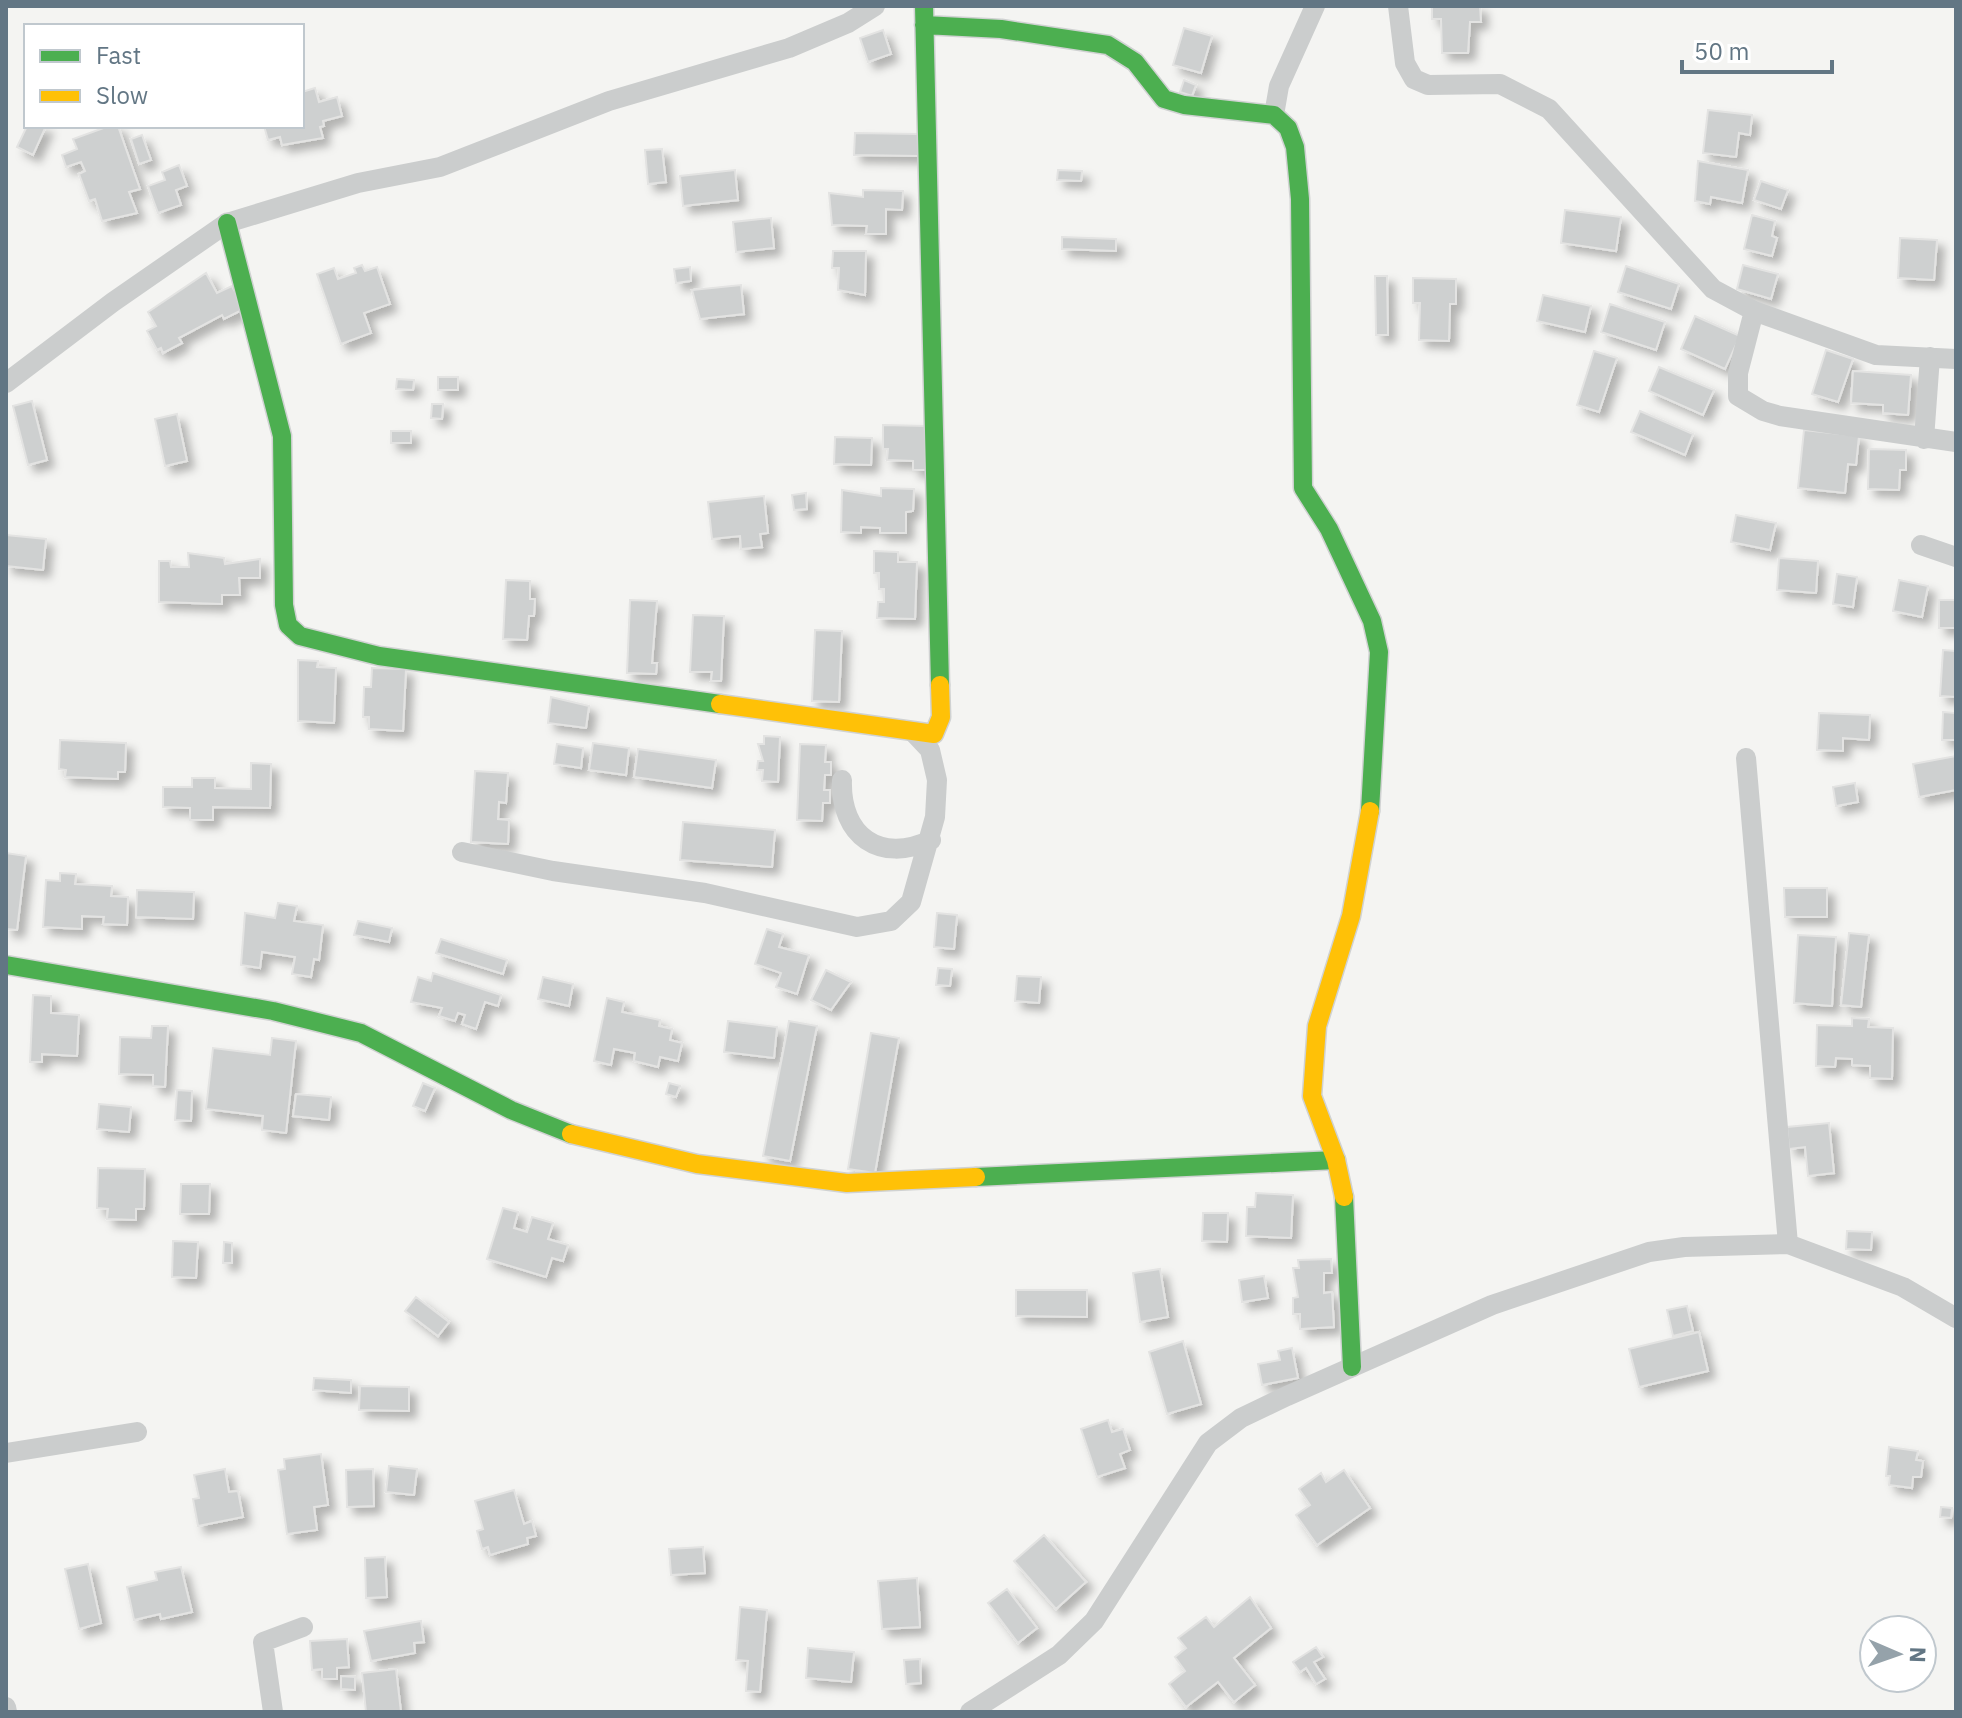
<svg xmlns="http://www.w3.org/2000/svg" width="1962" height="1718" font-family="'IBM Plex Sans',sans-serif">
<defs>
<filter id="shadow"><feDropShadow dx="7" dy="7" stdDeviation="4" flood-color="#0004"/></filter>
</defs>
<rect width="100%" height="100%" fill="#f4f4f2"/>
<path fill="#ced0d0" stroke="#e3e3e2" stroke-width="2" filter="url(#shadow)" d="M1432 6H1480L1481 22H1470L1468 53H1442L1441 19H1432Z
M1184 28 1212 36 1201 73 1173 65Z
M883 30 891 54 868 62 860 38Z
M1184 80 1196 85 1192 96 1180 92Z
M315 88 319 102 337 97 342 116 323 121 324 126 320 127 323 138 282 145 280 137 268 140 264 126H302V92Z
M1708 110 1752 115 1750 135 1739 133 1736 157 1703 153Z
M27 126H46L33 155 17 147Z
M109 126H118L140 189 129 192 137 213 102 221 95 199 89 201 79 174 85 171 81 162 66 167 62 155 77 149 73 139Z
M855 133 919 134V156L854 155Z
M142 135 151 160 139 164 131 139Z
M662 149 666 182 648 184 645 150Z
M1698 161 1748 170 1742 203 1711 197 1710 204 1695 201Z
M179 165 187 186 176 190 181 205 158 213 148 186 165 180 162 172Z
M735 170 738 200 683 206 680 176Z
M1058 170 1082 171 1081 181 1057 180Z
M1761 181 1788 190 1781 209 1754 200Z
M863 190 903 191 902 210 886 209V234H866L867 226 832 225 829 193 863 197Z
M1565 210 1621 217 1616 251 1561 243Z
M1752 215 1775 221 1772 236 1777 238 1772 256 1744 249Z
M771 218 774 248 736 252 733 222Z
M1062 237 1116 239V251L1062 249Z
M1900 238 1937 240 1934 280 1898 278Z
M833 251H866L865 295 838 290 839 268H832Z
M362 265 365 271 377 267 390 304 364 313 371 333 341 344 317 274 334 268 338 279 356 273 354 268Z
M1743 265 1778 274 1771 299 1737 289Z
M1626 266 1679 284 1671 309 1618 292Z
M690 267 691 281 676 283 674 269Z
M206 273 217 293 232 286 244 309 224 319 222 315 179 338 182 343 163 353 161 348 157 350 147 331 156 326 148 312Z
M1375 276H1387L1388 335H1376Z
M1413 278 1456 279V304H1450L1449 341 1419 340 1420 303H1413Z
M741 285 744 314 700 319 692 290Z
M1543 295 1591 306 1585 332 1537 321Z
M1610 304 1665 322 1656 350 1601 332Z
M1695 316 1740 336 1725 369 1681 349Z
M1826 350 1853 359 1838 402 1812 394Z
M1594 351 1617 358 1599 412 1577 405Z
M1659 367 1714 390 1703 415 1649 391Z
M1853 371 1911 375 1908 415 1883 413V405L1851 403Z
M438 377H458V390H438Z
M397 379 414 380 413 390 396 389Z
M32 401 47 460 28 465 13 406Z
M432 404H443L442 419 431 418Z
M1640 411 1693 434 1685 455 1631 432Z
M177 414 187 461 165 466 155 419Z
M883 425 928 426 932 470H913V461L887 460 888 449H883Z
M1804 430 1859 436 1856 465 1848 464 1845 493 1798 488Z
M391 431H411V443H391Z
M835 437 872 438 871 465 834 464Z
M1869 449 1906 450V470H1900L1899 490 1868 489Z
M881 488 914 489 913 511 906 512V533H880V528L861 527V533L841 532 842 490 881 496Z
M806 493 807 509 794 510 792 495Z
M764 496 768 533 760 534 762 547 741 549 740 536 712 539 708 502Z
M1736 515 1776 523 1770 550 1731 542Z
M6 535 46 539 43 570 6 566Z
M874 551 898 552V562H917L915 619 877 618 878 602H884V589H879V573H874Z
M188 553 224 558 225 564 260 559V578H239L240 595H222V604L159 602V561H170L171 567H189Z
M1779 558 1818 561 1816 593 1777 590Z
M1837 574 1857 577 1853 607 1833 604Z
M506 580 530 581V599H535L534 616H529L527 640 503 639Z
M1899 580 1928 586 1922 617 1893 611Z
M630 600 657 601 652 663H657L656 674 627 673Z
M1939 600H1956V628H1939Z
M693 615 724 616 721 681H711L712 672H690Z
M815 630 842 631 839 702 812 701Z
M1943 650 1956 651V697L1940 696Z
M298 660 318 661 317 667 336 668 334 723 298 721Z
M372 668 406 669 403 731 369 729V717H363L364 687H371Z
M551 697 589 706 586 728 548 723Z
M1943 712 1956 713V740H1942Z
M1819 713 1870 715 1869 740 1843 738V751L1817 750Z
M764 736 780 737 778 782 762 781 763 770H757L758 761H763L758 744H764Z
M60 740 126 743 125 772H118V779L65 777 66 770 59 769Z
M593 743 629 748 626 775 589 770Z
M557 744 583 748 581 768 554 764Z
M800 744 826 745 825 762H831V775H825L824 790H830V803H823L822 821 797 820Z
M638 749 716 760 712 788 634 777Z
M1956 756V790L1919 797 1913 764Z
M251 763 271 764 270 808 213 807V820H190V808L163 807V787H192V778H215V788L251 789Z
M475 771 508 773 506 803 499 802 498 819 509 820 508 844 471 842Z
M1855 783 1858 802 1836 806 1833 787Z
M683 822 775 830 772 867 680 860Z
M6 853 26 856 17 930 6 929Z
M60 873 76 874 75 884 112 886 111 896 128 897 127 925 103 924 104 917 82 916V929L43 927 46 880 60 881Z
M1784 888H1827V917H1785Z
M137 890 194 892 193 919 136 917Z
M278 903 297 906 294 921 323 925 319 960 314 959 311 977 292 974 295 957 262 952 260 968 241 965 245 913 275 918Z
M937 913 957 915 954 949 934 947Z
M358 921 392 928 389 942 354 935Z
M767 929 783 934 779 947 809 955 797 994 776 987 781 973 755 964Z
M1849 933 1869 935 1861 1007 1841 1005Z
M1798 935 1836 937 1832 1006 1794 1003Z
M441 939 507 960 503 974 436 953Z
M938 968 952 969 950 986 936 985Z
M826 970 851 982 831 1010 811 1000Z
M433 973 501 995 498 1006 485 1002 476 1029 462 1024 465 1015 458 1013 455 1021 439 1016 442 1008 411 1002 418 977 431 981Z
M1017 976 1041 977 1039 1003 1015 1001Z
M543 977 573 984 569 1006 538 999Z
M33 995 51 996V1013L79 1015 77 1056 42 1054V1062H30Z
M607 998 624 1002 622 1012 660 1020 659 1026 672 1029 670 1040 682 1043 678 1061 660 1057 658 1067 634 1061 635 1053 614 1049 611 1065 594 1061Z
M1852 1018 1869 1019 1868 1027 1893 1028 1892 1079 1870 1078V1066L1852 1065V1059L1836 1058 1835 1067 1816 1066 1817 1025 1852 1026Z
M728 1021 777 1027 774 1058 724 1052Z
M789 1021 817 1026 790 1161 763 1156Z
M152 1026H168L165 1087 153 1086V1075L119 1074 120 1037 151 1038Z
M871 1033 899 1038 875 1173 848 1169Z
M272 1038 296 1041 286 1133 262 1130 263 1116 206 1109 213 1048 270 1055Z
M423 1083 435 1088 425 1111 413 1106Z
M669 1083 680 1086 676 1097 666 1094Z
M177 1090 192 1091 191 1121 175 1120Z
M296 1094 331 1097 329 1120 293 1116Z
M99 1104 131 1107 129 1132 97 1129Z
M1829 1123 1834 1173 1808 1176 1805 1147 1789 1149 1787 1127Z
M98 1168 145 1169 144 1209H136V1220L107 1219 108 1209 97 1208Z
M181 1184H210L209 1214H180Z
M1256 1193 1293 1195 1291 1238 1246 1236 1247 1207H1255Z
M503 1208 518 1212 514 1228 527 1232 532 1217 553 1223 548 1239 568 1245 563 1261 552 1258 546 1277 487 1259Z
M1203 1213H1228L1227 1242 1202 1241Z
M1847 1231 1872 1232 1871 1250 1846 1249Z
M173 1241 198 1242 196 1278 172 1277Z
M224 1242 232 1243V1263H223Z
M1331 1259 1332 1273H1324V1293L1332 1292 1334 1327 1300 1329V1314H1293V1298L1298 1297 1293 1268H1299L1298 1260Z
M1160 1269 1168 1317 1140 1322 1133 1273Z
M1264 1276 1268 1298 1242 1302 1239 1280Z
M1016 1290H1087V1317L1016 1316Z
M416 1297 449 1322 438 1336 405 1311Z
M1687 1306 1693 1331 1673 1336 1667 1310Z
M1699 1332 1708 1371 1639 1387 1629 1349Z
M1183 1341 1201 1404 1167 1414 1149 1352Z
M1292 1348 1298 1378 1262 1385 1258 1364 1280 1360 1278 1351Z
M314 1378 351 1380V1393L313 1390Z
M360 1386 409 1387V1411L359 1410Z
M1108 1420 1112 1432 1123 1429 1130 1450 1120 1454 1125 1468 1097 1477 1081 1429Z
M1889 1447 1918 1451 1916 1460 1923 1461 1921 1477H1913L1912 1488 1889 1485 1890 1476H1886Z
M321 1454 328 1505 314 1507 317 1530 287 1534 278 1470 285 1469 284 1459Z
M389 1466 417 1469 414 1495 386 1492Z
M225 1469 229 1492 238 1491 243 1517 198 1526 193 1499 199 1498 194 1475Z
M373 1469 374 1506 347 1507 346 1470Z
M1344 1470 1370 1508 1317 1545 1296 1515 1310 1505 1299 1489 1321 1473 1326 1482Z
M514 1490 524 1524 532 1521 536 1536 527 1538 528 1544 490 1555 488 1547 482 1549 477 1531 483 1529 475 1501Z
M1941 1507 1952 1508 1951 1518 1940 1517Z
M1044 1535 1086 1582 1056 1609 1014 1561Z
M703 1547 705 1573 671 1575 669 1549Z
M385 1557 387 1597 366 1598 365 1558Z
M88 1564 101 1623 79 1629 65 1569Z
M181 1567 192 1612 161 1619 160 1614 134 1620 127 1587 157 1580 155 1572Z
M917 1578 920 1627 882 1629 878 1581Z
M1007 1589 1037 1628 1018 1643 988 1603Z
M1250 1597 1271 1628 1234 1658 1255 1685 1234 1702 1218 1682 1186 1707 1169 1684 1185 1671 1175 1657 1186 1648 1178 1638 1206 1617 1214 1627Z
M740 1607 767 1610 760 1692 746 1691 748 1661 736 1660Z
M421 1621 424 1642 414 1643 415 1653 371 1661 364 1631Z
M347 1639 349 1667 337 1668V1679H322V1669L312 1670 310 1641Z
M1316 1647 1323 1657 1314 1662 1325 1679 1316 1684 1306 1668 1300 1672 1293 1662Z
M808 1648 854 1652 851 1682 806 1678Z
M920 1659 921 1683 906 1684 904 1660Z
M396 1669 401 1712H366L362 1673Z
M341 1676 355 1677V1690L341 1689Z"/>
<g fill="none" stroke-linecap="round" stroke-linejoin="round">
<defs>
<path id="fast" d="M924 6 940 685
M924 25 1001 29 1108 45 1135 62 1164 99 1184 105 1274 115 1288 128 1295 147 1300 199 1303 488 1329 529 1372 621 1379 652 1370 811
M227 223 282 436 284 605 288 625 300 636 379 656 720 704
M6 965 273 1011 361 1033 511 1110 571 1134
M976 1177 1336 1160
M1344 1197 1352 1367"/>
<path id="slow" d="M720 704 934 734 941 717 940 685
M571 1134 697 1164 847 1183 976 1177
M1344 1197 1336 1160 1312 1096 1317 1026 1351 916 1370 811"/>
</defs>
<use href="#fast" stroke="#d0d2d2" stroke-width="21"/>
<use href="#slow" stroke="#d0d2d2" stroke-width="21"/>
<path stroke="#cbcdcd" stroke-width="20" d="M1398 6 1405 63 1414 79 1428 85 1500 84 1549 109 1713 289 1754 311 1876 355 1956 359
M1274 115 1279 86 1315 6
M1754 311 1738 373V396L1763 411 1780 416 1956 442
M6 383 113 302 227 223 358 183 440 167 609 101 789 48 848 23 875 6
M1924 439 1930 357
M1921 545 1956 557
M1746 758 1788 1244
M842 780C840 836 880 864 931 840
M462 852 553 871 705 893 857 927 891 921 911 902 935 817 937 780 930 750 913 732
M6 1453 137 1432
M6 1707 7 1712
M273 1712 263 1642 303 1627
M970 1712 1059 1655 1094 1621 1208 1443 1241 1418 1287 1396 1492 1305 1649 1252 1684 1247 1788 1244 1903 1287 1956 1318"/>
<use href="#fast" stroke="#4caf50" stroke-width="18"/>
<use href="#slow" stroke="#ffc107" stroke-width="18"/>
</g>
<rect width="1962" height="1718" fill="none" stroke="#627684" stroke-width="16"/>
<rect x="24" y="24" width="280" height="104" fill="#ffffff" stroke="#c0c8ce" stroke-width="2"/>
<rect x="40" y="50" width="40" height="12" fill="#4caf50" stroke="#c0c8ce" stroke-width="2"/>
<text x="96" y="64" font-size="24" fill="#627684">Fast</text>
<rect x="40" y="90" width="40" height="12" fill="#ffc107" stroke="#c0c8ce" stroke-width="2"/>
<text x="96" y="104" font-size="24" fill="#627684">Slow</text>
<g transform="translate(1898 1654) rotate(92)"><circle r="38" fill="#ffffff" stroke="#c0c8ce" stroke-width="2"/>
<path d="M0-6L14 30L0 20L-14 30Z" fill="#95a2aa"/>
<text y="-12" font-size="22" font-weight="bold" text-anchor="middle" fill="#627684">N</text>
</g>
<path d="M1682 60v12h150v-12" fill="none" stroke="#627684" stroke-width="4"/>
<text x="1694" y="60" font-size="24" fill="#627684" stroke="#ffffff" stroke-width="6" paint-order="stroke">50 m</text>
</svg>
